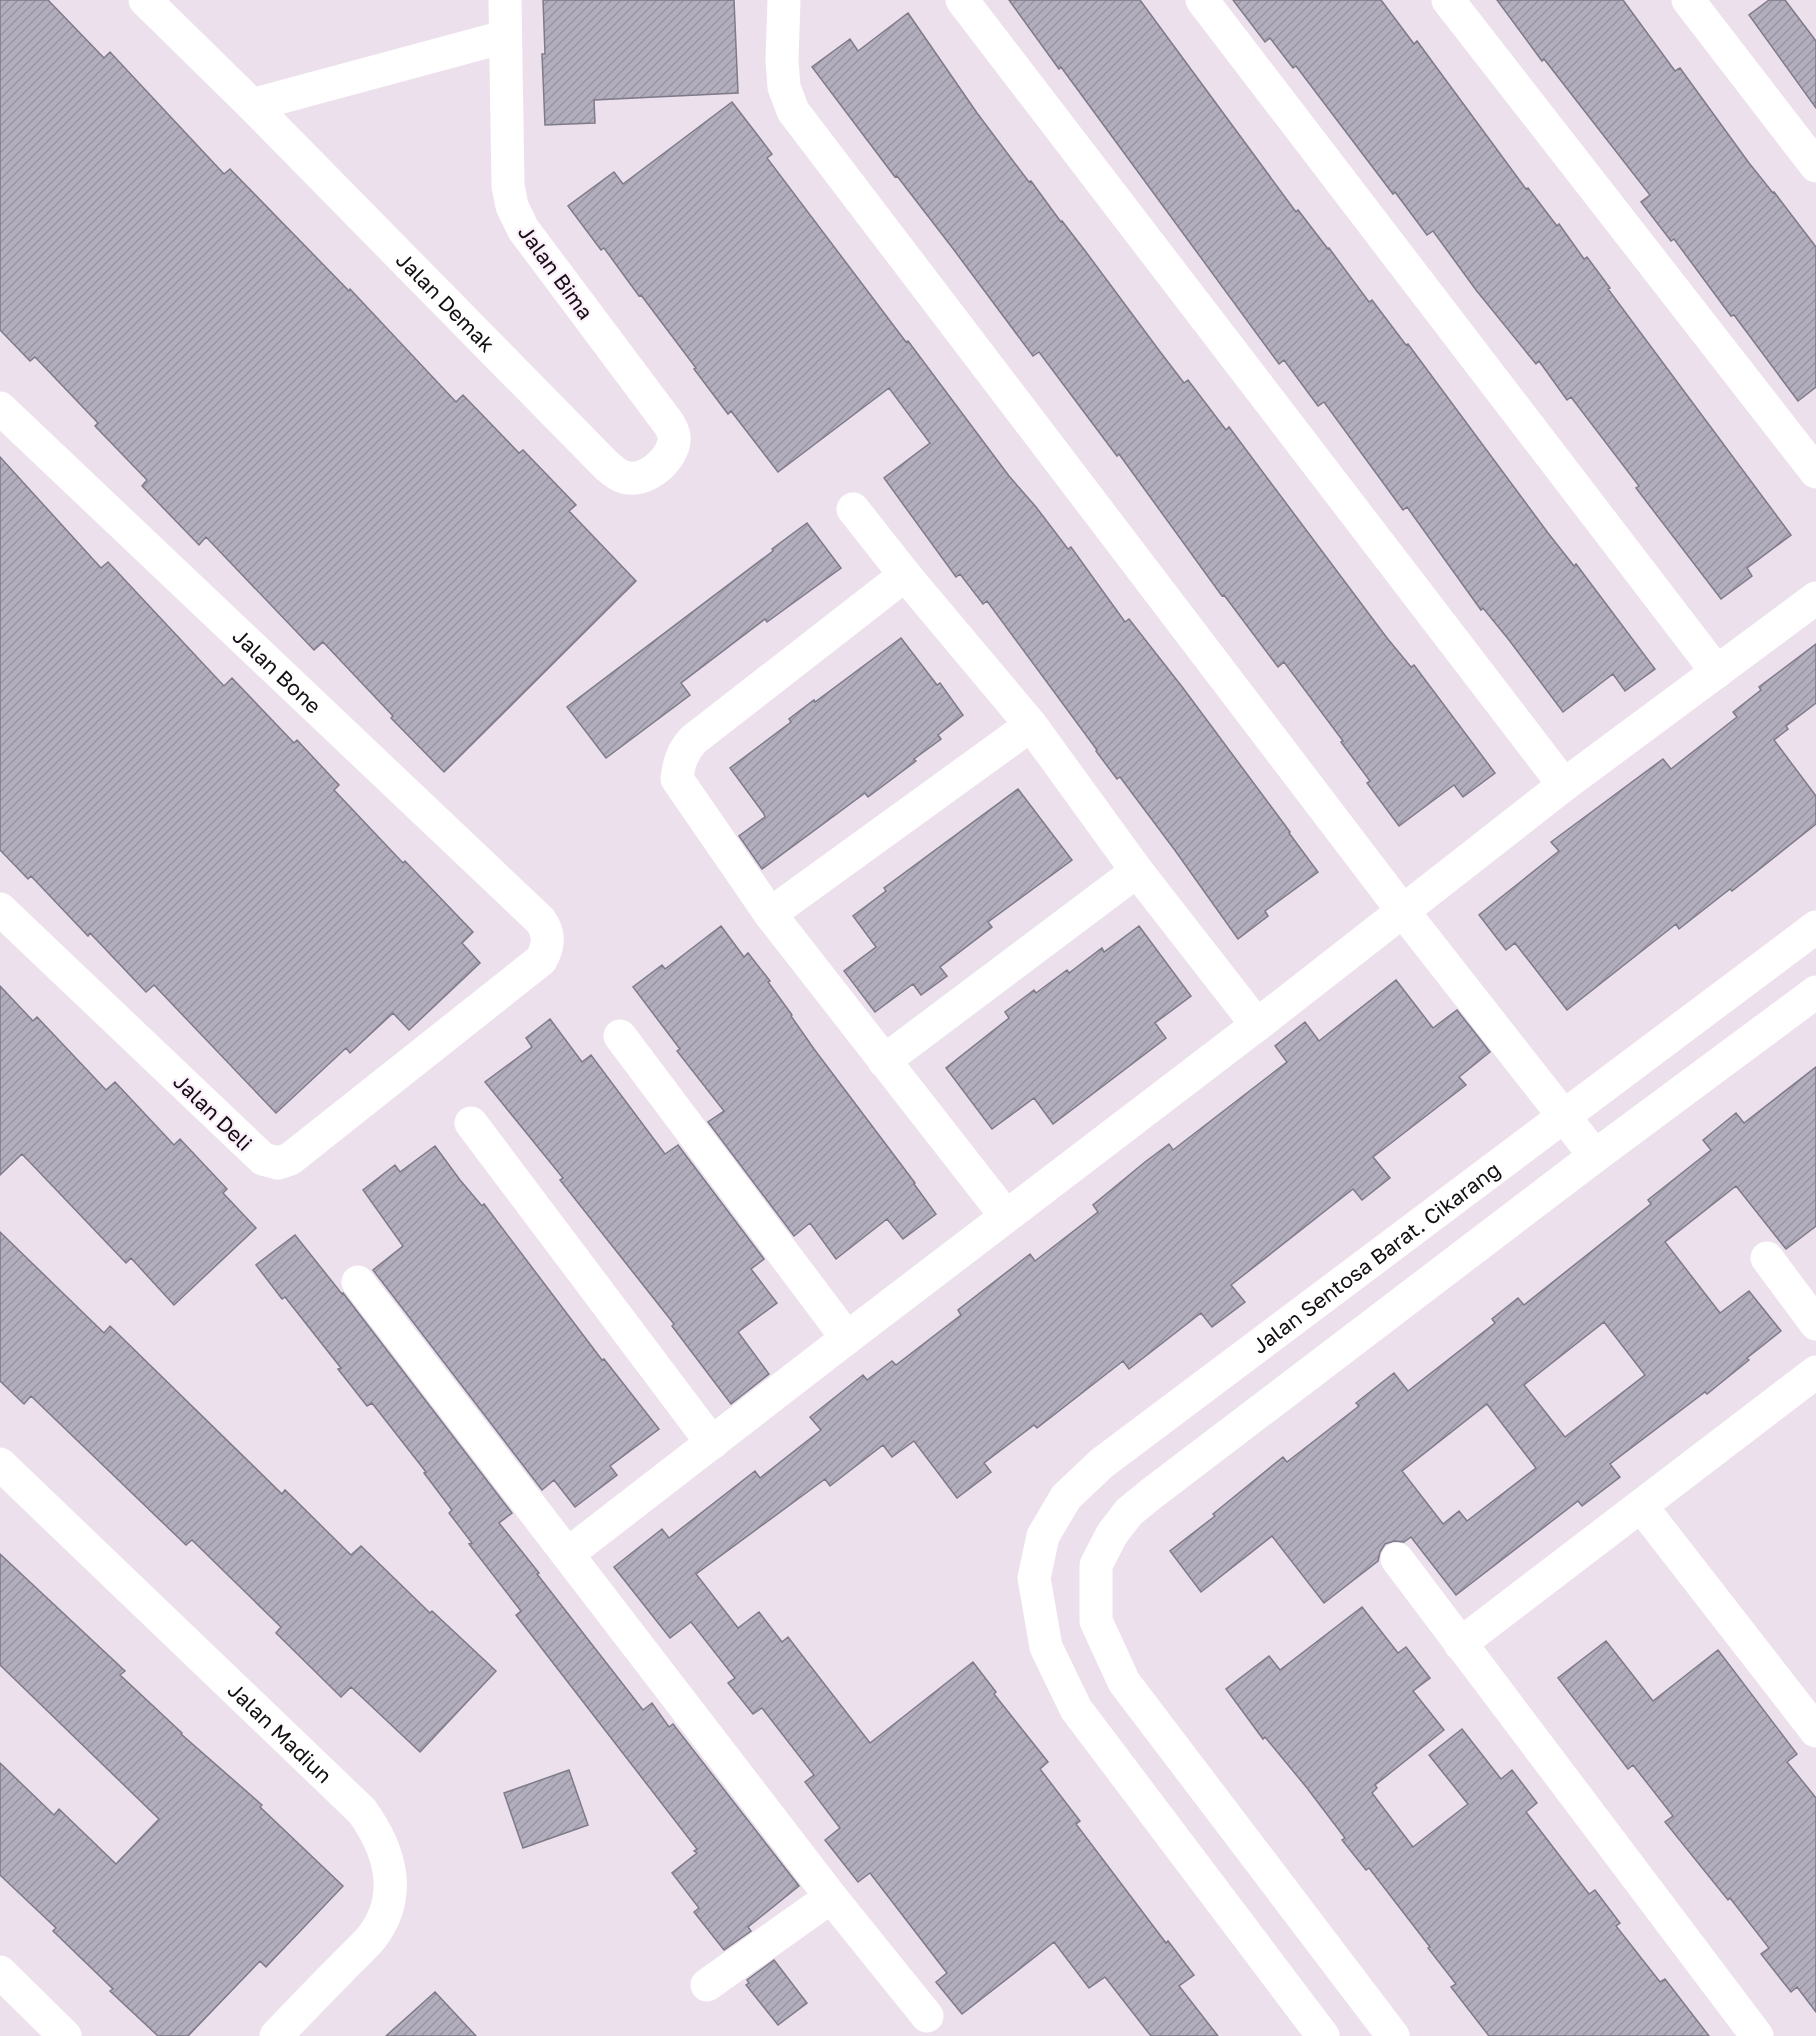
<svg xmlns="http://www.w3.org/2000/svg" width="1816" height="2036" font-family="'Golos Text',sans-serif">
<defs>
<pattern id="building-hatch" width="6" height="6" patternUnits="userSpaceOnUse" patternTransform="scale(1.5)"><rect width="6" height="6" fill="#b2aebd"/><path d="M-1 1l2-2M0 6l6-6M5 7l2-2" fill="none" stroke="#9894a1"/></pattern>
</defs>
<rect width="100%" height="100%" fill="#ede0ed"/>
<path fill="url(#building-hatch)" stroke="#7f7a89" stroke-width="1.5" fill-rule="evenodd" d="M0 0H48L104 58 110 52 224 174 230 169 349 291 350 289 456 402 463 395 519 453 523 450 576 505 569 511 636 581 444 772 391 718 393 716 323 642 314 650 206 537 199 545 142 486 147 480 95 426 98 423 35 357 30 361 0 330Z
M543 0H734L738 93 594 100 595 123 545 125 542 54H545Z
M1009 0H1140L1296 212 1298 210 1328 249 1329 248 1369 302 1372 300 1406 345 1408 344 1548 533 1574 566 1576 564 1655 669 1625 691 1613 674 1563 712 1509 640 1483 608 1481 610 1407 507 1403 510 1324 402 1318 406 1284 360 1279 364 1061 67 1059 69Z
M1233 0H1381L1414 44 1417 41 1526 189 1528 188 1557 226 1559 224 1584 259 1587 257 1610 288 1608 289 1791 535 1747 568 1752 576 1721 599 1636 488 1639 486 1571 397 1567 400 1539 361 1536 364 1476 290 1433 231 1427 235 1395 192 1393 194 1296 66 1293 68 1270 38 1265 42Z
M1497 0H1623L1675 71 1680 68 1749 163 1773 193 1774 192 1816 247V387L1798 401 1734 315 1731 316 1674 239 1671 241 1641 202 1650 195 1544 59 1542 61Z
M1769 0H1785L1816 41V108L1749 15Z
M908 13 977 113 1029 182 1031 181 1061 222 1062 221 1086 252 1161 353 1184 383 1188 380 1226 430 1229 427 1387 638 1411 667 1414 665 1495 773 1463 797 1454 785 1399 826 1367 783 1370 781 1341 742 1343 741 1284 662 1278 667 1224 595 1222 596 1119 454 1117 456 1039 352 1033 356 951 246 897 176 895 177 812 67 850 39 858 51Z
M732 102 772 154 767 158 906 342 908 341 1009 476 1036 507 1068 549 1071 547 1125 622 1129 619 1183 688 1290 832 1289 833 1318 872 1265 911 1268 916 1238 939 1174 849 1120 777 1117 779 1096 751 1097 750 987 601 983 604 960 574 956 577 884 478 930 443 889 388 778 472 731 411 728 414 694 369 696 368 641 295 639 296 604 248 601 250 568 206 614 172 623 184Z
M0 457 101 568 108 562 224 686 232 678 294 743 297 740 339 785 334 790 403 863 405 861 473 932 462 943 480 963 409 1030 393 1013 350 1053 346 1048 276 1113 154 985 146 992 90 933 88 936 31 876 28 879 0 850Z
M807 523 841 568 767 622 765 619 681 683 690 695 606 758 567 707 773 551 772 549Z
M901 638 937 685 940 683 963 715 938 735 941 739 914 759 916 761 868 797 865 793 762 869 739 836 765 817 764 814 730 768 791 722 789 719 814 700 815 702Z
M1816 644V703L1786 726 1788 729 1774 740 1816 796V824L1732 891 1730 889 1679 929 1676 924 1567 1010 1515 943 1506 950 1479 915 1559 851 1551 842 1663 759 1671 769 1737 717 1733 712 1761 690 1759 687Z
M1018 789 1072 860 988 922 992 927 940 967 947 976 921 995 913 984 875 1012 844 971 876 947 853 916 886 891 884 888Z
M721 926 744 957 748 953 770 981 768 982 792 1015 791 1016 814 1049 915 1183 914 1184 936 1214 903 1239 887 1219 836 1259 810 1223 794 1236 708 1122 724 1111 677 1051 680 1049 633 987 662 965 665 969Z
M1139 926 1191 996 1155 1023 1166 1038 1053 1124 1034 1098 992 1129 946 1068 1009 1018 1005 1012 1034 990 1036 993 1067 970 1069 973 1102 948 1104 952Z
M1396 980 1433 1028 1457 1010 1490 1052 1459 1077 1466 1085 1373 1157 1390 1178 1362 1200 1353 1189 1231 1285 1245 1302 1212 1327 1201 1313 1129 1369 1123 1361 1037 1428 1034 1425 984 1463 991 1472 957 1498 914 1441 892 1457 883 1445 830 1486 825 1479 696 1574 738 1628 759 1612 782 1642 788 1637 870 1743 973 1662 996 1692 994 1694 1048 1762 1040 1769 1080 1821 1076 1824 1166 1943 1168 1941 1194 1975 1179 1986 1218 2036H1151L1105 1977 1089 1988 1054 1942 962 2014 936 1982 947 1973 870 1873 858 1882 825 1840 840 1828 805 1782 814 1775 762 1708 753 1714 728 1683 735 1678 691 1622 670 1638 614 1567 662 1529 669 1538 755 1471 760 1478 821 1430 810 1417 863 1375 867 1380 892 1361 896 1365 961 1315 958 1310 1030 1254 1035 1261 1098 1212 1093 1205 1145 1162 1169 1144 1173 1150 1287 1062 1275 1046 1305 1022 1319 1041Z
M0 986 33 1021 37 1017 106 1090 115 1082 174 1145 180 1139 227 1189 223 1193 256 1228 174 1305 131 1258 126 1263 22 1154 0 1175Z
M550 1019 582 1062 591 1055 665 1154 678 1145 764 1259 751 1269 777 1303 738 1332 769 1374 731 1404 672 1326 674 1324 560 1180 563 1178 485 1082 532 1047 526 1038Z
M1816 1067V1226L1786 1249 1736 1186 1665 1242 1720 1313 1749 1291 1781 1331 1747 1358 1749 1360 1707 1394 1705 1392 1610 1464 1620 1477 1582 1506 1578 1501 1456 1595 1411 1537 1404 1542 1394 1541 1385 1544 1380 1552 1378 1561 1324 1603 1272 1536 1201 1592 1170 1551 1215 1516 1213 1514 1283 1457 1287 1462 1359 1406 1356 1403 1394 1373 1408 1391 1495 1323 1492 1319 1518 1298 1524 1305 1651 1204 1648 1200 1711 1150 1703 1140 1736 1113 1744 1123ZM1604 1322 1645 1375 1565 1437 1524 1385ZM1487 1404 1536 1468 1467 1521 1459 1511 1443 1524 1402 1471Z
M435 1146 460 1180 482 1206 484 1204 602 1360 604 1359 659 1429 610 1466 617 1475 575 1507 554 1480 542 1490 373 1270 403 1246 363 1190 395 1165 400 1172Z
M0 1232 104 1333 110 1326 282 1494 285 1490 351 1555 361 1546 430 1613 432 1611 496 1671 420 1752 351 1687 341 1697 276 1633 281 1627 192 1540 186 1545 31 1396 24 1404 0 1381Z
M295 1235 342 1294 343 1293 512 1513 499 1523 539 1573 537 1574 643 1710 652 1703 669 1727 673 1724 799 1886 748 1927 751 1931 724 1950 694 1912 699 1908 672 1873 697 1853 694 1851 697 1849 516 1615 521 1611 469 1544 472 1543 449 1513 452 1510 424 1473 426 1472 372 1403 367 1406 338 1369 341 1368 285 1297 282 1299 256 1265Z
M0 1554 125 1671 120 1675 182 1733 181 1734 262 1805 260 1807 343 1886 266 1967 260 1961 188 2036H158L110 1991 113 1989 53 1931 56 1928 0 1875V1763L54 1815 59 1809 116 1864 159 1819 0 1665Z
M1362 1607 1398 1653 1406 1647 1430 1678 1413 1691 1444 1730 1375 1785 1377 1788 1372 1793 1413 1847 1468 1804 1429 1755 1462 1729 1501 1779 1512 1770 1537 1803 1526 1812 1589 1894 1595 1890 1620 1923 1616 1926 1660 1982 1665 1979 1709 2036H1489L1451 1987 1456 1984 1428 1948 1430 1947 1369 1868 1366 1870 1342 1840 1345 1838 1307 1788 1265 1737 1263 1739 1226 1689 1269 1656 1280 1670Z
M1606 1641 1653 1701 1718 1650 1797 1754 1787 1762 1816 1798V2012L1797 1987 1791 1992 1761 1954 1769 1948 1730 1898 1728 1900 1665 1822 1673 1816 1633 1765 1628 1769 1558 1678Z
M569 1770 588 1825 523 1848 504 1793Z
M774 1960 807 2003 778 2025 746 1985 749 1983 747 1980Z
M435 1992 476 2036H386Z"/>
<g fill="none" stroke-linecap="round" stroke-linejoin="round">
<g stroke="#fff" stroke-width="33">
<path id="s1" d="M145 0 252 105 606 465C611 469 616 474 621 476 642 485 666 465 673 446 676 437 673 431 669 424L523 229 512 206 508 186 505 0"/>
<path d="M784 0 782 60 784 87 793 111 1402 910 1595 1156"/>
<path d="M962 0 1564 785"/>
<path d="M1202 0 1717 672"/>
<path d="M1448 0 1816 472"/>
<path d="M1688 0 1816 166"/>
<path d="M252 105 504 37"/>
<path id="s2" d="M0 408 540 920C550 933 549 946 541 960L290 1159 278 1163 263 1159 0 909"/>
<path d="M853 509 905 575 1031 725 1137 871 1257 1025"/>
<path d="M905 575 693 740C682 752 679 763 677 779L770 914 1006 1216"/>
<path d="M770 914 1031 725"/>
<path d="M620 1036 847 1338"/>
<path d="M884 1061 1137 871"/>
<path d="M471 1123 712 1443"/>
<path d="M1767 1258 1816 1324"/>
<path d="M358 1282 831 1897 927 2016"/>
<path id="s3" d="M0 1464 362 1811C390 1850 404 1895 372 1937 362 1949 350 1959 340 1970 318 1992 297 2014 276 2036"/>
<path d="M1641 1506 1816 1731"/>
<path d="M569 1553 847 1338 1257 1025 1564 785 1816 598"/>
<path d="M1397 1559 1757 2036"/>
<path d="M1460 1644 1816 1372"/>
<path d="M0 1972 65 2036"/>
<path d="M707 1985 831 1897"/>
<path id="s4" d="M1323 2036 1076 1709 1046 1647 1034 1578 1043 1536 1066 1497 1102 1463 1816 927"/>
<path d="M1393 2036 1124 1682 1096 1621V1565L1112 1534 1129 1512 1151 1494 1595 1156 1816 992"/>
</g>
</g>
<g text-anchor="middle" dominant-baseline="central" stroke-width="4.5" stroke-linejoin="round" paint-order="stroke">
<g font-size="21" fill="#120e12" stroke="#fbedfa">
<text transform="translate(556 272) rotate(54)">Jalan Bima</text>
<text stroke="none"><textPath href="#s1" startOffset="426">Jalan Demak</textPath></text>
<text stroke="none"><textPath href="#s2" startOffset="382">Jalan Bone</textPath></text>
<text transform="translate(213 1112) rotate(44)">Jalan Deli</text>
<text stroke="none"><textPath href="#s4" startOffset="1029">Jalan Sentosa Barat. Cikarang</textPath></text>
<text stroke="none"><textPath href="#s3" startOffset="388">Jalan Madiun</textPath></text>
</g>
</g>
</svg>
